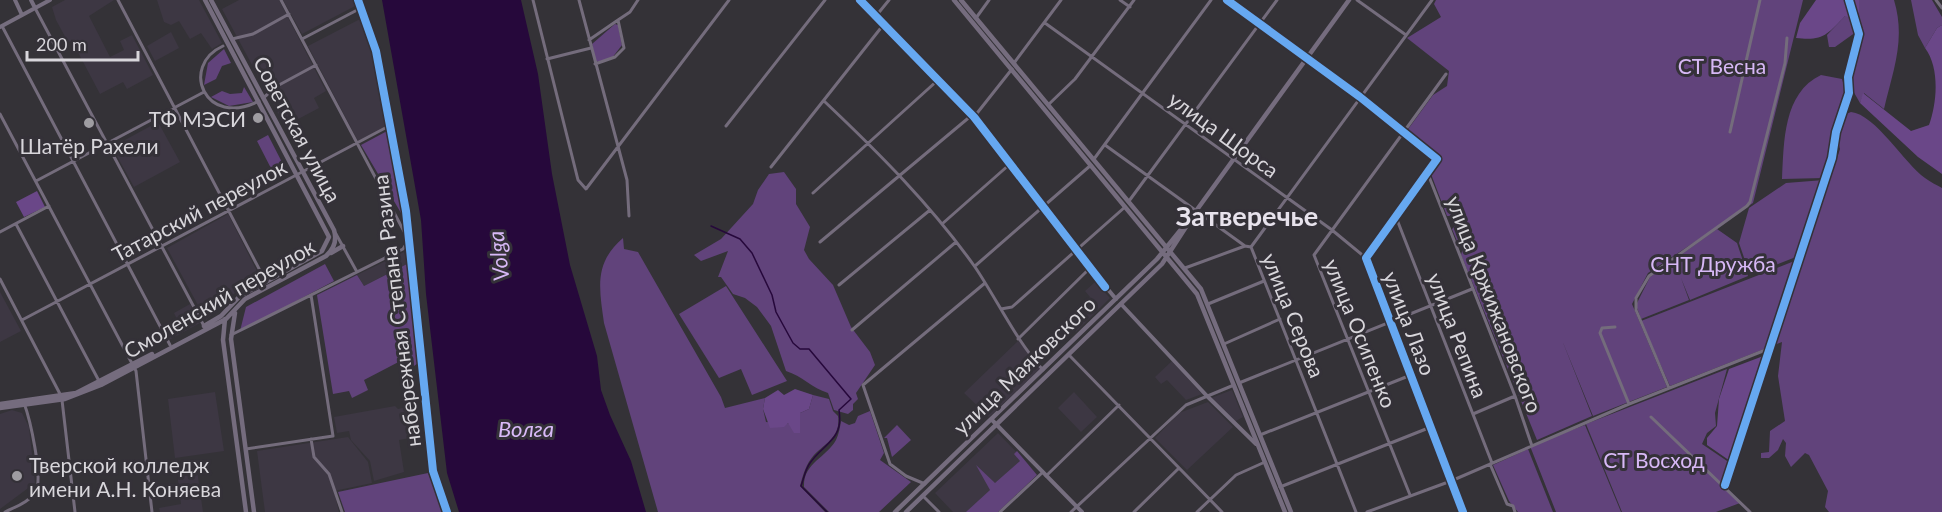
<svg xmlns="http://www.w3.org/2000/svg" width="1942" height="512" font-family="Lato,sans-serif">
<rect width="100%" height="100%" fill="#343237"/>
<path fill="#3d3743" d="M65 0H114L89 16 110 57 124 50 120 41 132 35 153 75 127 89 123 82 100 94 72 41 68 42 56 20 52 7Z
M157 0H199L222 43 212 49 201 33 190 39 179 21 171 25 164 22Z
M239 0H279L326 91 314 98 319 108 285 126 222 9Z
M283 0H354L357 5 302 34Z
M362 18 375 53 388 126 358 141 308 46Z
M171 32 179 48 155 61 147 46Z
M158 122 180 162 134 187 112 147Z
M228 214 261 279 237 291 206 320 167 248Z
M404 252 407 264 364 286 357 275Z
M1095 282 1110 298 1076 332 1065 320 1090 297 1085 291Z
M0 292 21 331 0 342Z
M190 304 200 323 169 340 162 327 177 319 174 313Z
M1019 340 1041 368 989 417 964 393Z
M1172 361 1202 394 1186 400 1167 380 1161 384 1155 377Z
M1232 390 1243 417 1234 422 1211 398Z
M215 392 224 451 175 458 168 399Z
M1074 392 1097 417 1081 432 1058 408Z
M1208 402 1233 427 1187 470 1155 438 1179 413Z
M418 405 421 436 399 440 404 472 374 481 370 461 351 440 349 431 337 433 334 417 395 406 398 409Z
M12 410 22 413 29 427 35 483 0 509V414Z
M998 433 1023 459 967 512H953L935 493Z
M348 437 368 462 372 483 334 491 339 512H265L257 451Z
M196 463 203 512H160L159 508 181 504 176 465Z"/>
<path fill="#61437b" d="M1436 0H1803L1753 203 1648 273 1632 304 1667 387 1593 416 1562 340 1592 416 1537 440 1461 255 1463 248 1459 246 1452 229 1455 226 1452 216H1447L1431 174 1439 158 1406 132 1433 95 1447 86 1449 71 1407 38 1441 17 1434 4Z
M1859 0H1894C1906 40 1893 70 1884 109L1864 93 1860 103 1852 89 1853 76 1863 27 1835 47H1829L1827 35 1845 16 1859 13Z
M1911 0H1932L1942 17V25L1937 28 1925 48 1918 35Z
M615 24 618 25 622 45 612 58 596 62 592 44Z
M224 49 231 63 222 66 216 79 204 85 208 63Z
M1821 75 1842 79 1846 92 1833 132 1824 178 1782 179C1784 142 1783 93 1821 75Z
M244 87 253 102 229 106 211 97 222 91 230 94 242 93Z
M1851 112C1875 114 1905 164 1925 178 1930 182 1937 185 1942 188V512H1829L1825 507 1828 491 1809 455 1805 453 1791 467 1785 456 1786 443 1783 439 1778 450 1769 458H1761V453L1769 452 1770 431 1785 421 1778 376 1782 342 1670 386 1641 321 1797 260 1786 290 1789 289 1801 255 1750 275 1739 243 1749 208 1786 183 1824 180 1809 226 1814 228 1840 149C1836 136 1838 125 1846 114Z
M389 130 405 211 401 213 361 145Z
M268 135 288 174 277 180 257 141Z
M784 172 796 189V204L810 227 804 250 809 259 833 285 851 327 870 352 875 365 856 393 858 399 853 404V410L848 414 834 410 828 393C812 388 802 376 786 371L771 326 757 307 745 298 733 294 721 277H718L728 251 701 261 694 255 721 239 753 204 758 190 769 174Z
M1717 229 1737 243 1748 276 1690 300 1681 278 1689 300 1641 319 1636 305 1650 277Z
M623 238 624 249 638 252 721 397 725 408 765 398 763 409 766 422 799 424 800 413 809 409 813 395 829 399 833 411 838 416C841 436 826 443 814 455 806 464 803 475 800 486L825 512H658L604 323C599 287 594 263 623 238Z
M325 264 334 281 240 331 246 307Z
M407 264 418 363 414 366 410 356 364 380 368 390 352 398 349 391 333 394 317 295 357 275 364 286Z
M726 286 787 381 752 395 741 369 719 378 679 314Z
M1727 369 1715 413 1716 426 1707 433 1702 444 1730 463 1723 485 1740 503 1716 512H1622L1586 424Z
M870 411 884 453 880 460 911 482 879 512H829L804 487C803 463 826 458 836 440 839 434 840 427 841 421L849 425 855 423 858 416Z
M897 425 911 440 892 457 887 438H884Z
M1585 425 1621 512H1556L1530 446Z
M1528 449 1553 512H1518L1509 501 1493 465Z
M1017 451 1037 475 998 512H966L990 490 976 465 995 483 1020 461 1014 454Z
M428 473 444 512H345L338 492Z"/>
<path fill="#6a4788" d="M1816 0H1859V13L1852 18 1845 16C1827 35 1823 41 1796 38L1800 23Z
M1942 25V174L1918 157 1860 103 1863 93 1911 131 1929 125C1937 103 1940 68 1925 48L1937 28Z
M37 191 45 207 24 217 16 202Z
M1766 355 1746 407 1744 432 1733 445 1735 455 1733 463 1707 445V438L1717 426 1719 399 1729 369Z
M795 389 813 395 809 409 800 413V433H794L788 423 784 427 770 428 763 409 765 398 778 390 784 395Z"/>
<path fill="#26083b" d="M382 0H521L538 74 552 174 570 265 597 356 601 390 610 415 631 461 646 512H459L447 473 426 294 421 220Z"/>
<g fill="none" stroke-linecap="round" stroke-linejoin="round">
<path stroke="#26083b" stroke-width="1.5" d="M711 226 740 239 752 253 772 295 776 312 793 343 800 349H809L851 399 839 410C844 440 824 443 810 463 805 470 804 478 801 486L827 512"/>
<path stroke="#746c7c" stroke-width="3" d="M118 0 266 282
M281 0 407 237
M533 0 578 180 586 189 729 0
M579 0 627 180 629 216
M1120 0 1130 7
M1227 0 1360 97 1437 159 1366 258 1463 512
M1357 0 1406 35
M1936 0 1942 8
M35 8 204 326
M876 16 889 0
M976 18 989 0
M618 20 630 12 638 0
M1045 23 1332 230 1366 258
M2 26 170 345
M232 39 253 34 289 14
M302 39 361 8 371 34 406 211 433 471 447 512
M589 40 618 20 624 48 615 57 595 64
M223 46C179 66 205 129 259 101
M547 59 591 48
M1014 63 1061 0
M263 98 279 85 316 65
M824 101C879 153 931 205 975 267 998 301 1015 339 1043 370
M1048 105 1075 79 1134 0
M0 114 136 371 152 512
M974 117 1012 69
M726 126 825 0
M1730 132 1760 0
M1105 145 1245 246 1251 247
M1094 159 1211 0
M771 167 884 24
M1428 174 1515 396 1532 446
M36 181 204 92
M813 193 938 80
M1129 201 1277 0
M1396 217 1492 463
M16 224 99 381
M942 224 1010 164
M0 232 49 206
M336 234 357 272
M820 242 972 115
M975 266 1091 165
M1185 268 1245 246
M0 279 60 394
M839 285 930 210
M1208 304 1264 281
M1001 309 1012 307 1125 207
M22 320 389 126
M1615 327 1602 328 1600 333 1629 404
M852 330 956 242
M231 335 403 249 408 241
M1018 339 1089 269
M1224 344 1280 319
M1069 355 1222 512
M1239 383 1472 289
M1669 388 1636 310V298L1649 276 1747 206 1750 202 1785 63 1787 38
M62 400 75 512
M1473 414 1515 396
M1651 417 1750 512
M1260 435 1411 375
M311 439 314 457 329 474 342 512
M246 449 333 436 311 295
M1490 464 1507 504 1513 506 1515 512
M1046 476 1119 405
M925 484 906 476 890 464 863 385 985 283
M1725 485 1832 158 1836 132 1849 93 1848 77 1859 34 1849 0
M1280 487 1431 427
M1410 495 1314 255 1446 74
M923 496 939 512
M5 512C15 507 31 501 36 491 43 476 30 419 24 403
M1000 512 1043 472
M1071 512 1186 405 1234 385
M1134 512 1179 468
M1197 512 1236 475 1265 462
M1356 512 1251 247 1432 0
M1367 512 1451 481 1629 404 1768 349"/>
<path stroke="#766e7f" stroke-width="4" d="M15 0 22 15
M31 0 35 8
M358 0 361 8
M860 0 974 117 1075 250 1116 299
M0 27 50 0
M1121 304 1207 396 1256 444
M992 420 1082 512"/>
<path stroke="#756c7e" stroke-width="4.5" d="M954 0 1197 294 1285 512
M961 0 1201 289 1291 512
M331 253 343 246
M235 313 231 339 254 512
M225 319 223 340 246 512
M204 326 221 316 240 296 322 251 329 237 205 0
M0 404 76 393 152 354
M0 408 65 399 101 385 226 319 245 299 326 256C334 249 337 240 334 230L211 0
M895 512 1157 259 1196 211 1349 0
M906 512 1162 264 1195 213"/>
<defs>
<path id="cycleway" d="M358 0 376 51 406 211 433 471 447 512
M860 0 974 117 1105 287
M1227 0 1360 97 1437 159 1366 258 1463 512
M1725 485 1832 158 1836 132 1849 93 1848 77 1859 34 1849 0"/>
</defs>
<use href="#cycleway" stroke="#343138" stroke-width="11"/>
<use href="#cycleway" stroke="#66a8f1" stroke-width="8"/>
</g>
<g fill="#9f9da2" stroke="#343138" stroke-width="2">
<circle cx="258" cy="118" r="6"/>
<circle cx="89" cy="123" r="6"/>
<circle cx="17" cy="476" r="6"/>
</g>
<g text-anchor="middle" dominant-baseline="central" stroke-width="6" stroke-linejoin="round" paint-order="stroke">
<g font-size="21" fill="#d7b8f6" stroke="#343138">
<text x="1722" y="65">СТ Весна</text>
<text x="1713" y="263">СНТ Дружба</text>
<text x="1654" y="459">СТ Восход</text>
</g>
<g font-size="21" fill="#d8d6db" stroke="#343138" text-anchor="end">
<text x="246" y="118">ТФ МЭСИ</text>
<text x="89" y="145" text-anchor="middle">Шатёр Рахели</text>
<text x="29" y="464" text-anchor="start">Тверской колледж<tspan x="29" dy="24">имени А.Н. Коняева</tspan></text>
</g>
<g font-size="21" fill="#d8d6db" stroke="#343138">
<text transform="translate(298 129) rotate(62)">Советская улица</text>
<text transform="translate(1224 134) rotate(36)">улица Щорса</text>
<text transform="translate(199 210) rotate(-28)">Татарский переулок</text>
<text transform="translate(219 298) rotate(-30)">Смоленский переулок</text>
<text transform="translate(1495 304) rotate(69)">улица Кржижановского</text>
<text transform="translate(396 311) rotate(-97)">набережная Степана Разина</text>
<text transform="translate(1294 315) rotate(68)">улица Серова</text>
<text transform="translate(1410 323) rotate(69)">улица Лазо</text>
<text transform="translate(1361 333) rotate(68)">улица Осипенко</text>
<text transform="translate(1458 335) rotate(69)">улица Репина</text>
<text transform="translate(1024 365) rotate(-44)">улица Маяковского</text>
</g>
<g font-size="22" font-style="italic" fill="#d8b9f7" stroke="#343138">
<text transform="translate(498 256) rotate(-97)">Volga</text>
<text x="526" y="428">Волга</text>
</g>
<g font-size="27" font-weight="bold" fill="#e7e2ec" stroke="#343138">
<text x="1247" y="215">Затверечье</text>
</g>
</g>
<path d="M27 51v9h111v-9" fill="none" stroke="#d8d6db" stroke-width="3"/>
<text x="36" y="51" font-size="18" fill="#d8d6db" stroke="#343138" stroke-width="4.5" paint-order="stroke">200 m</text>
</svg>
